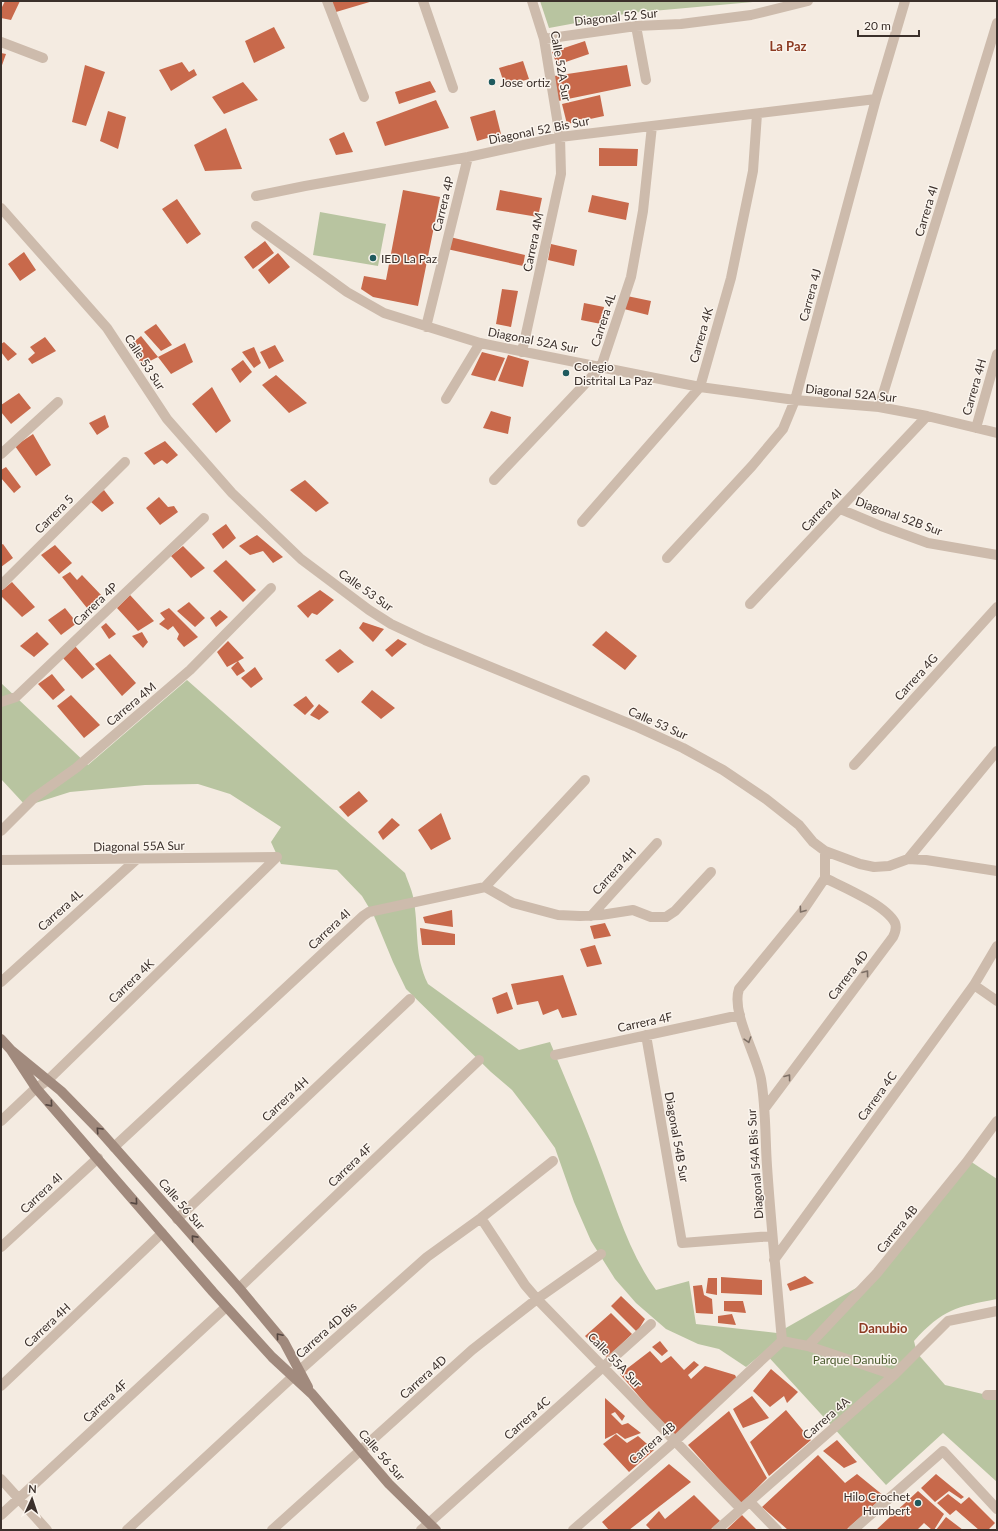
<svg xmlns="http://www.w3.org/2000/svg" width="998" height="1531" font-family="Lato,sans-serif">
<rect width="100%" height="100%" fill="#f4ebe1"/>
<path fill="#b8c4a0" d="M540 1H765L630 13 549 28Z
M320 212 386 224 378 266 313 255Z
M187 680 405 873C408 882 413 892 414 902 419 932 414 955 428 984L519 1050 550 1042C566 1081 583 1119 597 1157 614 1201 628 1252 656 1290L689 1281 696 1324 777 1333 879 1275 970 1161 997 1179V1299C956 1307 943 1309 914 1341L917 1353 945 1385 987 1395H997V1482L943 1433 886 1485 764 1352 746 1367 719 1349 698 1344 666 1329 636 1303 615 1279 591 1241 574 1202 555 1148 535 1120 512 1090 491 1072 406 989 393 962 374 916 362 896 337 870 281 864 271 842 281 827 230 794 198 784 145 785 70 792 26 806 1 779V683L88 765Z"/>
<path fill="#c8694b" d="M5 1H20L11 20 1 18V9Z
M331 1H373L336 12Z
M274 27 285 48 254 63 245 41Z
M585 41 589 54 557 65 552 52Z
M1 53 6 54 1 68Z
M523 61 529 79 505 86 499 68Z
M182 62 189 72 194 69 197 75 171 91 159 70Z
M85 65 105 72 86 126 72 122Z
M627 65 631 86 558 101 554 76Z
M430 81 436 92 399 104 395 92Z
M243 82 258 100 224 114 212 97Z
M600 95 604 116 567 124 562 104Z
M436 100 449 128 385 146 376 122Z
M495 110 501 134 477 141 470 117Z
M108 111 126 117 118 149 100 141Z
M226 128 242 169 205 171 194 145Z
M344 132 353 152 336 155 329 139Z
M599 148 638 149 637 166H599Z
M403 190 440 197 418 306 373 297 361 289 364 276 386 280Z
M500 190 542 198 538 217 496 210Z
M592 195 629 203 626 220 588 212Z
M177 199 201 234 187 244 162 209Z
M450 237 525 255 523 266 447 249Z
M265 241 274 253 253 269 244 257Z
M551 244 577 250 574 266 548 260Z
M24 252 36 270 20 281 8 264Z
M278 253 290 267 269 284 258 270Z
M502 289 518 291 511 327 496 324Z
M627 296 651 301 648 315 624 309Z
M584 303 604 307 601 324 581 320Z
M156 324 172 345 161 351 144 332Z
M141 336 158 357 142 365 130 345Z
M45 337 56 351 32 364 28 359 35 353 30 347Z
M4 342 17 354 8 361 1 352V344Z
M185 343 193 362 171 374 158 357Z
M275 345 284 361 269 369 260 352Z
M254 347 261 363 254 368 242 352Z
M482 352 505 358 495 381 471 375Z
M508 355 529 361 523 387 498 381Z
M243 360 252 372 240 383 231 369Z
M276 375 307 403 289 413 262 385Z
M212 387 231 421 216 433 192 404Z
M19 393 31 408 11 424 1 412V405Z
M491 411 511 417 508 434 483 428Z
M105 415 109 427 97 435 89 423Z
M33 434 51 465 36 476 15 446Z
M165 441 178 455 167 464 162 460 154 465 144 453Z
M6 467 21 487 14 493 1 478V470Z
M305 480 329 503 316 512 290 490Z
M104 490 114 503 102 512 90 501Z
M159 497 168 507 174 506 178 512 160 525 146 508Z
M226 524 236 538 223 549 212 534Z
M257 535 283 557 273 563 263 551 250 555 239 546Z
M3 544 13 558 1 567V545Z
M55 545 72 563 59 574 41 555Z
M183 546 205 568 191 578 171 556Z
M226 560 256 590 243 602 213 571Z
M70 572 77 580 82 575 103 597 87 608 62 577Z
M12 582 35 607 22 617 1 596V591Z
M320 590 334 600 317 615 312 613 308 618 297 606Z
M130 595 154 621 138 631 117 608Z
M189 602 205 618 195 627 177 611Z
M65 608 77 623 61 635 48 620Z
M169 608 198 637 184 647 177 639 179 634 173 626 168 630 159 624 165 619 160 613Z
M220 610 228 617 216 627 210 618Z
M363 622 384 629 373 642 359 628Z
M106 623 116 634 109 639 101 627Z
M606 631 637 656 625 670 592 645Z
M37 632 49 644 34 657 20 646Z
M142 632 148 642 143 648 132 636Z
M398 639 407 644 392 657 385 650Z
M228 641 244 658 227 667 217 652Z
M75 646 95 669 82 679 63 658Z
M340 649 354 662 338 673 325 660Z
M110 654 136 683 122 696 95 664Z
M238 661 245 671 237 676 231 668Z
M255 667 263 679 251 688 241 678Z
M52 674 65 690 53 700 38 684Z
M372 690 395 708 381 719 361 702Z
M71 695 100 725 84 738 57 706Z
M306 696 314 706 305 715 293 705Z
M319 704 329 712 319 720 310 715Z
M359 791 368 801 348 817 339 807Z
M441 813 451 839 431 850 418 830Z
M392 818 400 825 383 840 378 832Z
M452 910 453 927 425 923 423 917Z
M605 923 611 936 594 939 590 926Z
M420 928 455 934V945H422Z
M595 945 602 964 587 967 580 949Z
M563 975 577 1015 562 1018 558 1009 543 1015 538 1001 517 1005 511 984Z
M507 992 513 1009 497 1014 492 998Z
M805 1276 814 1283 790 1291 787 1284Z
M721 1277 762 1280V1295L721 1293Z
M708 1278H717V1295L706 1293Z
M702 1285 704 1295 712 1299 713 1314 696 1313 693 1286Z
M621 1296 645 1319 637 1332 611 1306Z
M724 1301H743L746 1313 724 1311Z
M611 1313 632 1334 607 1358 585 1336Z
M732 1314 736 1325 718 1323V1316Z
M660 1341 668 1351 662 1356 652 1347Z
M650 1351 661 1363 671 1356 684 1370 694 1361 699 1365 688 1375 691 1379 705 1366 735 1375 737 1379 674 1437 620 1374Z
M771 1369 798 1392 787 1403 784 1396 770 1407 753 1391Z
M752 1396 769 1418 743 1428 733 1409Z
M605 1398 625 1416 622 1421 615 1412 611 1414 622 1425 628 1423 641 1433 625 1439 617 1433 605 1439Z
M786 1410 811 1440 769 1476 750 1442Z
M729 1411 767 1478 741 1504 688 1445Z
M616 1434 627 1443 638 1436 654 1450 629 1472 603 1444Z
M837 1440 857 1462 844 1468 823 1451Z
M818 1455 845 1483 857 1474 884 1496 846 1530H788L762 1507Z
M669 1464 691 1482 629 1530H609L602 1522Z
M936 1474 964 1497 961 1499 949 1491 935 1502 921 1488Z
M918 1491 944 1514 934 1530H932L924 1523 917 1530H876Z
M948 1494 961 1504 969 1497 995 1523 988 1530H979L956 1510 950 1515 937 1503Z
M694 1495 720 1521 710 1530H651L646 1525 659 1511 665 1519Z
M742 1515 757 1530H726Z
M946 1517 963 1530H936Z"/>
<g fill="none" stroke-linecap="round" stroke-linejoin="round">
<path stroke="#cdbbac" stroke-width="10" d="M327 1 364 97
M423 1 453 88
M636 26 646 80
M544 39 636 26 681 24 751 15 808 1
M1 42 43 58
M256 196 305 186 468 157 560 137 876 99
M1 208 107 328 167 419 232 493 301 559 369 610 391 624 425 640 635 726 683 748 723 770 766 799 799 825 813 842 825 851 860 864 874 867 889 866 908 859 926 860 997 871
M256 226 347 292 384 313 480 343 700 387 795 400 879 407 927 416 997 433
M426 327 468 157
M522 352 561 174 560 137 544 39 532 1
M446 399 480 343
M879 407 997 23
M976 428 997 354
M1 454 58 402
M494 480 601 367 631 277 643 211 652 126
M840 509 881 526 928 543 997 555
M582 522 700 387 731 278 753 171 757 114
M667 558 752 466 783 429 795 400 876 99 905 1
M1 585 125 462
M750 604 927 416
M1 702 16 697 204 518
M854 765 997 607
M1 831 34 798 76 768 190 670 271 588
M908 859 997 751
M1 860 277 857
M485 887 513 903 558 915 580 916 601 915 633 910 651 917H666L675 911 711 872
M591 916 657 843
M1 982 137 859
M974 985 997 1001
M646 1035 682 1243 772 1236
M555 1055 740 1015
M765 1108 893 937C895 933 897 928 895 923 886 905 843 887 825 878
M1 1121 36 1088 47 1081 277 857
M114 1147 363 916 369 912 485 887 585 780
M481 1218 525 1285 537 1299 741 1509
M177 1219 410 999
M1 1247 98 1158
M774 1260 974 985 997 946
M239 1288 479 1060
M782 1341C777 1283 771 1225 767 1166 765 1137 766 1108 761 1079 756 1054 731 1012 739 989L802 912 825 878V851
M782 1341 808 1346 894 1375
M808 1346 877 1273 966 1163 997 1121
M1 1386 162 1233
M987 1395H997
M1 1479 47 1530
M750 1502 777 1530
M1 1515 226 1307
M127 1530 300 1370 427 1257 481 1218 553 1161
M272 1530 472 1350 537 1299 601 1254
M421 1530 651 1324
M573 1530 675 1441 782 1341
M717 1530 894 1375 948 1321 997 1311
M853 1530 943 1451 997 1509"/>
<path stroke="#a18a7d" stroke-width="10" d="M1 1039 11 1050 61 1091 100 1131 239 1288 284 1342 308 1387
M11 1050 36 1088 213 1292 272 1357 312 1394 389 1484 436 1530"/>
</g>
<defs><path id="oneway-chevron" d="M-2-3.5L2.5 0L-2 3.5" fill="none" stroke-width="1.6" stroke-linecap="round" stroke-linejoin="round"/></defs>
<g stroke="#7d6f65">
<use href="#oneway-chevron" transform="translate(802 910) rotate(126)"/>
<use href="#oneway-chevron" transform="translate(866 973) rotate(-53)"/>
<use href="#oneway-chevron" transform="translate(748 1040) rotate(72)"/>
<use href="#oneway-chevron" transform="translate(788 1077) rotate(-53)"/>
</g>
<g stroke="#544640">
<use href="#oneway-chevron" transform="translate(50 1104) rotate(49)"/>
<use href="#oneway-chevron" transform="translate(99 1130) rotate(-133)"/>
<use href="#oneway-chevron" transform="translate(135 1202) rotate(49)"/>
<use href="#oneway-chevron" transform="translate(194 1238) rotate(-132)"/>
<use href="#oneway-chevron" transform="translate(279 1336) rotate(-130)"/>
</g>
<g fill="#1f5a5e" stroke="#fbf5ee" stroke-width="1.5">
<circle cx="492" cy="82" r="4"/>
<circle cx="373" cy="258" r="4"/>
<circle cx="566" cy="373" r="4"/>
<circle cx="918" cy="1503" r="4"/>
</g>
<g text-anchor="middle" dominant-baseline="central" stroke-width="3" stroke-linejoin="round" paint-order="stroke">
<g font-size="12" fill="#3b302b" stroke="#fbf5ee">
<text transform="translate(616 17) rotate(-6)">Diagonal 52 Sur</text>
<text transform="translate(561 66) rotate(80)">Calle 52A Sur</text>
<text transform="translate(539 130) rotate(-11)">Diagonal 52 Bis Sur</text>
<text transform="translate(443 204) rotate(-76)">Carrera 4P</text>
<text transform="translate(926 211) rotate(-73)">Carrera 4I</text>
<text transform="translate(533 242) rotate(-78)">Carrera 4M</text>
<text transform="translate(810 295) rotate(-75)">Carrera 4J</text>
<text transform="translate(603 320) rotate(-72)">Carrera 4L</text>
<text transform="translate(701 335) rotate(-74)">Carrera 4K</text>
<text transform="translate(533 340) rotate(11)">Diagonal 52A Sur</text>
<text transform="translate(145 362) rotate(57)">Calle 53 Sur</text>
<text transform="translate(974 387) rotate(-74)">Carrera 4H</text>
<text transform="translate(851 393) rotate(6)">Diagonal 52A Sur</text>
<text transform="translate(821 510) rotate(-47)">Carrera 4I</text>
<text transform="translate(54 514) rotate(-45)">Carrera 5</text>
<text transform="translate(899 516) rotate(20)">Diagonal 52B Sur</text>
<text transform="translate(366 590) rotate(35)">Calle 53 Sur</text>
<text transform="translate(95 604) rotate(-44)">Carrera 4P</text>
<text transform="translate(916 677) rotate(-48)">Carrera 4G</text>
<text transform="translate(131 704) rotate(-40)">Carrera 4M</text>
<text transform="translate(658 723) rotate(24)">Calle 53 Sur</text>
<text transform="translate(139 846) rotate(-1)">Diagonal 55A Sur</text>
<text transform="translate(614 871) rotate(-48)">Carrera 4H</text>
<text transform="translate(60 910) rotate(-42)">Carrera 4L</text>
<text transform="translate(329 929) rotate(-43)">Carrera 4I</text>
<text transform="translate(848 975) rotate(-53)">Carrera 4D</text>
<text transform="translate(131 981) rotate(-44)">Carrera 4K</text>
<text transform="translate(645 1022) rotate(-12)">Carrera 4F</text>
<text transform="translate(877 1096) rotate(-54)">Carrera 4C</text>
<text transform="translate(285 1099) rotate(-43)">Carrera 4H</text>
<text transform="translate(677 1137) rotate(80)">Diagonal 54B Sur</text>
<text transform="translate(755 1164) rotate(-94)">Diagonal 54A Bis Sur</text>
<text transform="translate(350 1165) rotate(-44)">Carrera 4F</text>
<text transform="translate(41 1193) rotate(-43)">Carrera 4I</text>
<text transform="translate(182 1204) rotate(49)">Calle 56 Sur</text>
<text transform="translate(897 1229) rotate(-51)">Carrera 4B</text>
<text transform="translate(47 1325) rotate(-43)">Carrera 4H</text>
<text transform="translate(326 1330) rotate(-42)">Carrera 4D Bis</text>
<text transform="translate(615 1360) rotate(46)">Calle 55A Sur</text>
<text transform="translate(423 1377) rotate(-42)">Carrera 4D</text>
<text transform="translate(105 1401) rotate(-43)">Carrera 4F</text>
<text transform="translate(527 1418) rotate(-42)">Carrera 4C</text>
<text transform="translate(826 1418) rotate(-41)">Carrera 4A</text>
<text transform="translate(652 1443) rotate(-41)">Carrera 4B</text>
<text transform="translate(382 1455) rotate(49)">Calle 56 Sur</text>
</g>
<g font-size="12" fill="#3b302b" stroke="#fbf5ee" text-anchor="start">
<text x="500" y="82">Jose ortiz</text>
<text x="381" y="258">IED La Paz</text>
<text x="574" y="366">Colegio<tspan x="574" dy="14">Distrital La Paz</tspan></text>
<text x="910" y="1496" text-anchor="end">Hilo Crochet<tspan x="910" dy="14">Humbert</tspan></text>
</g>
<g font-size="12" fill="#4a5a2e" stroke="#fbf5ee">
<text x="855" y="1359">Parque Danubio</text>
</g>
<g font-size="13" font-weight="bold" fill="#8c3b22" stroke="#fbf5ee">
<text x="788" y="46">La Paz</text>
<text x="883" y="1328">Danubio</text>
</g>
</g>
<rect width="998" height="1531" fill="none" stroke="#3b302b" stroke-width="4"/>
<g transform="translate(32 1499) rotate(3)" stroke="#fbf5ee" stroke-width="3" paint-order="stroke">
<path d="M0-3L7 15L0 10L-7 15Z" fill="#3b302b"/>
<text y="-6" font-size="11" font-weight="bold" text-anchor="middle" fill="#3b302b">N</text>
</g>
<path d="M858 30v6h61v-6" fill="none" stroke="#3b302b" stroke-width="2"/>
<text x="864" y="30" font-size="12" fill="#3b302b" stroke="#fbf5ee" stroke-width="3" paint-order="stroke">20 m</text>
</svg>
